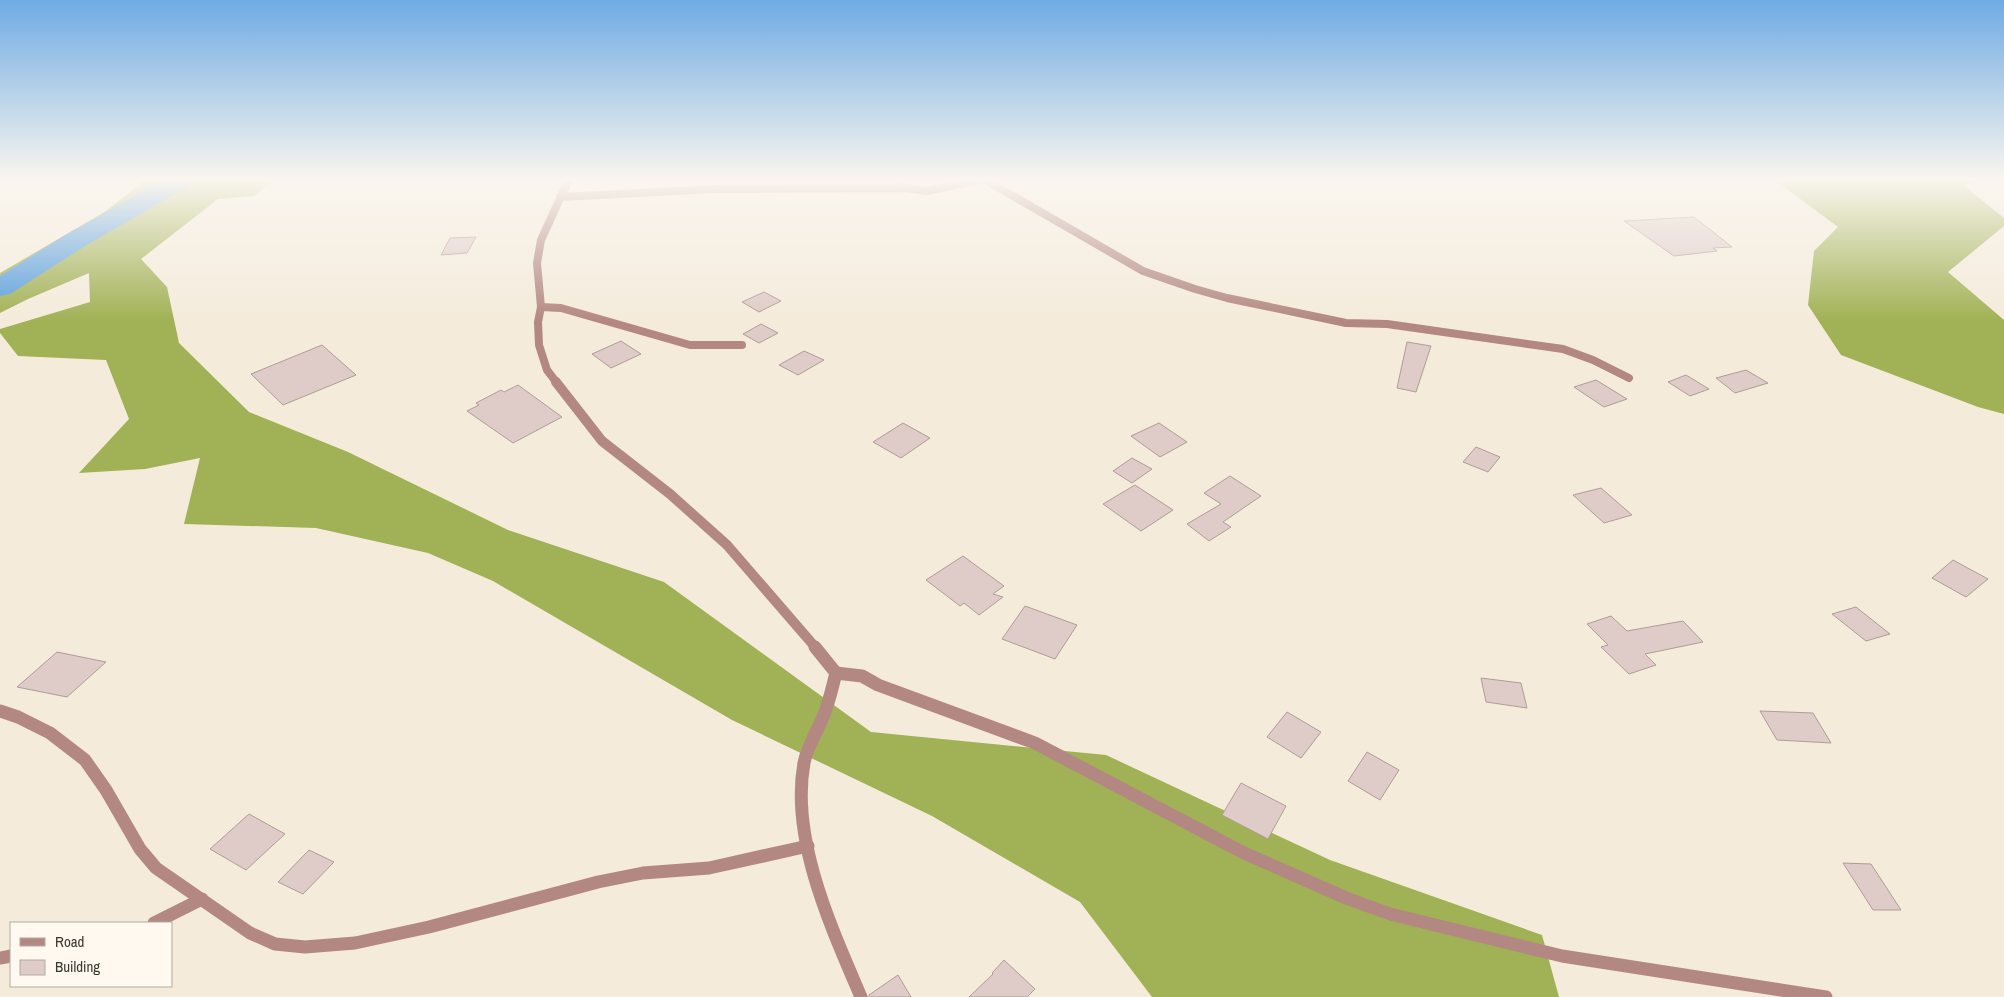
<svg xmlns="http://www.w3.org/2000/svg" width="2004" height="997" font-family="'Archivo Narrow',sans-serif">
<rect width="100%" height="100%" fill="#f4ebdb"/>
<path fill="#a1b155" d="M144 181H274L254 196 218 199 141 259 167 287 179 343 249 412 348 452 508 530 664 582 871 732 1106 755 1330 860 1542 935 1559 997H1152L1080 902 932 816 732 720 493 581 428 553 316 528 184 524 200 458 145 469 79 473 129 419 106 360 18 356 0 333V329L90 302 89 273 28 299 0 313V273L106 211Z
M1776 181H1978L1963 185 2004 218V226L1948 272 2004 320V414L1978 407 1841 355 1808 305 1814 251 1838 227Z"/>
<g fill="none" stroke-linecap="round" stroke-linejoin="round">
<path fill="#599ede" fill-rule="evenodd" d="M161 181H192L189 186 85 246 10 294 0 296V276L67 234Z"/>
</g>
<path fill="#dfcbc7" stroke="#af9c98" d="M1694 217 1732 247 1713 248 1717 251 1674 256 1624 221Z
M476 237 467 253 441 255 450 238Z
M764 292 781 301 759 312 742 302Z
M761 324 778 333 759 343 743 334Z
M621 341 641 354 611 368 592 354Z
M1407 342 1431 346 1416 392 1397 388Z
M322 345 356 375 283 405 251 374Z
M804 351 824 360 798 375 779 365Z
M1746 370 1768 383 1735 393 1716 378Z
M1686 375 1709 389 1690 396 1668 382Z
M1596 380 1627 399 1604 407 1574 387Z
M518 385 562 417 513 443 467 411 479 405 476 403 501 390 504 392Z
M903 423 930 438 901 458 873 442Z
M1159 423 1187 442 1160 457 1131 436Z
M1476 447 1500 457 1488 472 1463 462Z
M1132 458 1152 469 1132 483 1113 471Z
M1230 476 1261 496 1223 522 1231 527 1209 541 1187 524 1221 504 1204 493Z
M1135 485 1173 510 1141 531 1103 504Z
M1601 488 1632 515 1604 523 1573 495Z
M963 556 1004 586 993 594 1003 597 979 615 964 603 960 606 926 580Z
M1953 560 1988 579 1966 597 1932 578Z
M1025 606 1077 625 1055 659 1002 639Z
M1856 607 1890 634 1866 641 1832 614Z
M1611 616 1627 631 1683 621 1703 642 1645 654 1656 665 1629 674 1601 647 1608 645 1587 624Z
M57 652 106 662 67 697 17 687Z
M1481 678 1521 683 1527 708 1486 702Z
M1760 711 1813 713 1831 743 1777 740Z
M1287 712 1321 732 1301 758 1267 737Z
M1367 752 1399 770 1380 800 1348 781Z
M1241 783 1286 806 1268 839 1222 815Z
M249 814 285 834 246 870 210 849Z
M309 850 334 862 303 894 278 882Z
M1843 863 1871 864 1901 910H1873Z
M1004 960 1035 989 1027 997H969L993 974 992 973Z
M898 975 911 997H869V995Z"/>
<g fill="none" stroke-linecap="round" stroke-linejoin="round">
<path stroke="#b38882" stroke-width="8" d="M987 181 1143 271 1195 289 1227 298 1346 323 1387 324 1563 349 1593 360 1629 378
M900 187 926 191 975 181
M560 197 714 189 906 188
M541 307 561 308 690 345H742"/>
<path stroke="#b38882" stroke-width="13" d="M836 673 862 676 878 685 1035 743 1242 852 1346 898 1390 914 1562 956 1826 997
M0 711 18 717 50 733 85 760 106 790 140 849 156 868 250 933 275 944 305 947 355 943 429 927 598 882 643 873 709 868 808 846
M154 923 202 899
M0 958 11 956"/>
<path stroke="#b38882" stroke-width="8" d="M557 383 547 370 539 345 538 322 541 307 537 263 541 240 568 181"/>
<path stroke="#b38882" stroke-width="10" d="M556 382 602 441 670 494 727 545 816 648"/>
<path stroke="#b38882" stroke-width="13" d="M815 647 836 673C832 688 829 703 823 717 817 732 807 747 804 763 790 839 832 929 861 997"/>
</g>
<linearGradient id="sky" x2="0" y2="1"><stop stop-color="#6fabe4"/><stop offset="0.56" stop-color="#faf6ef"/><stop offset="1" stop-color="#faf6ef" stop-opacity="0"/></linearGradient>
<rect width="2004" height="321" fill="url(#sky)"/>
<rect x="10" y="922" width="162" height="65" fill="#fff9ef" stroke="#b1aba3"/>
<rect x="20" y="938" width="25" height="8" fill="#b38882" stroke="#b1aba3"/>
<text x="55" y="947" font-size="15" fill="#3b3731">Road</text>
<rect x="20" y="960" width="25" height="15" fill="#dfcbc7" stroke="#b1aba3"/>
<text x="55" y="972" font-size="15" fill="#3b3731">Building</text>
</svg>
